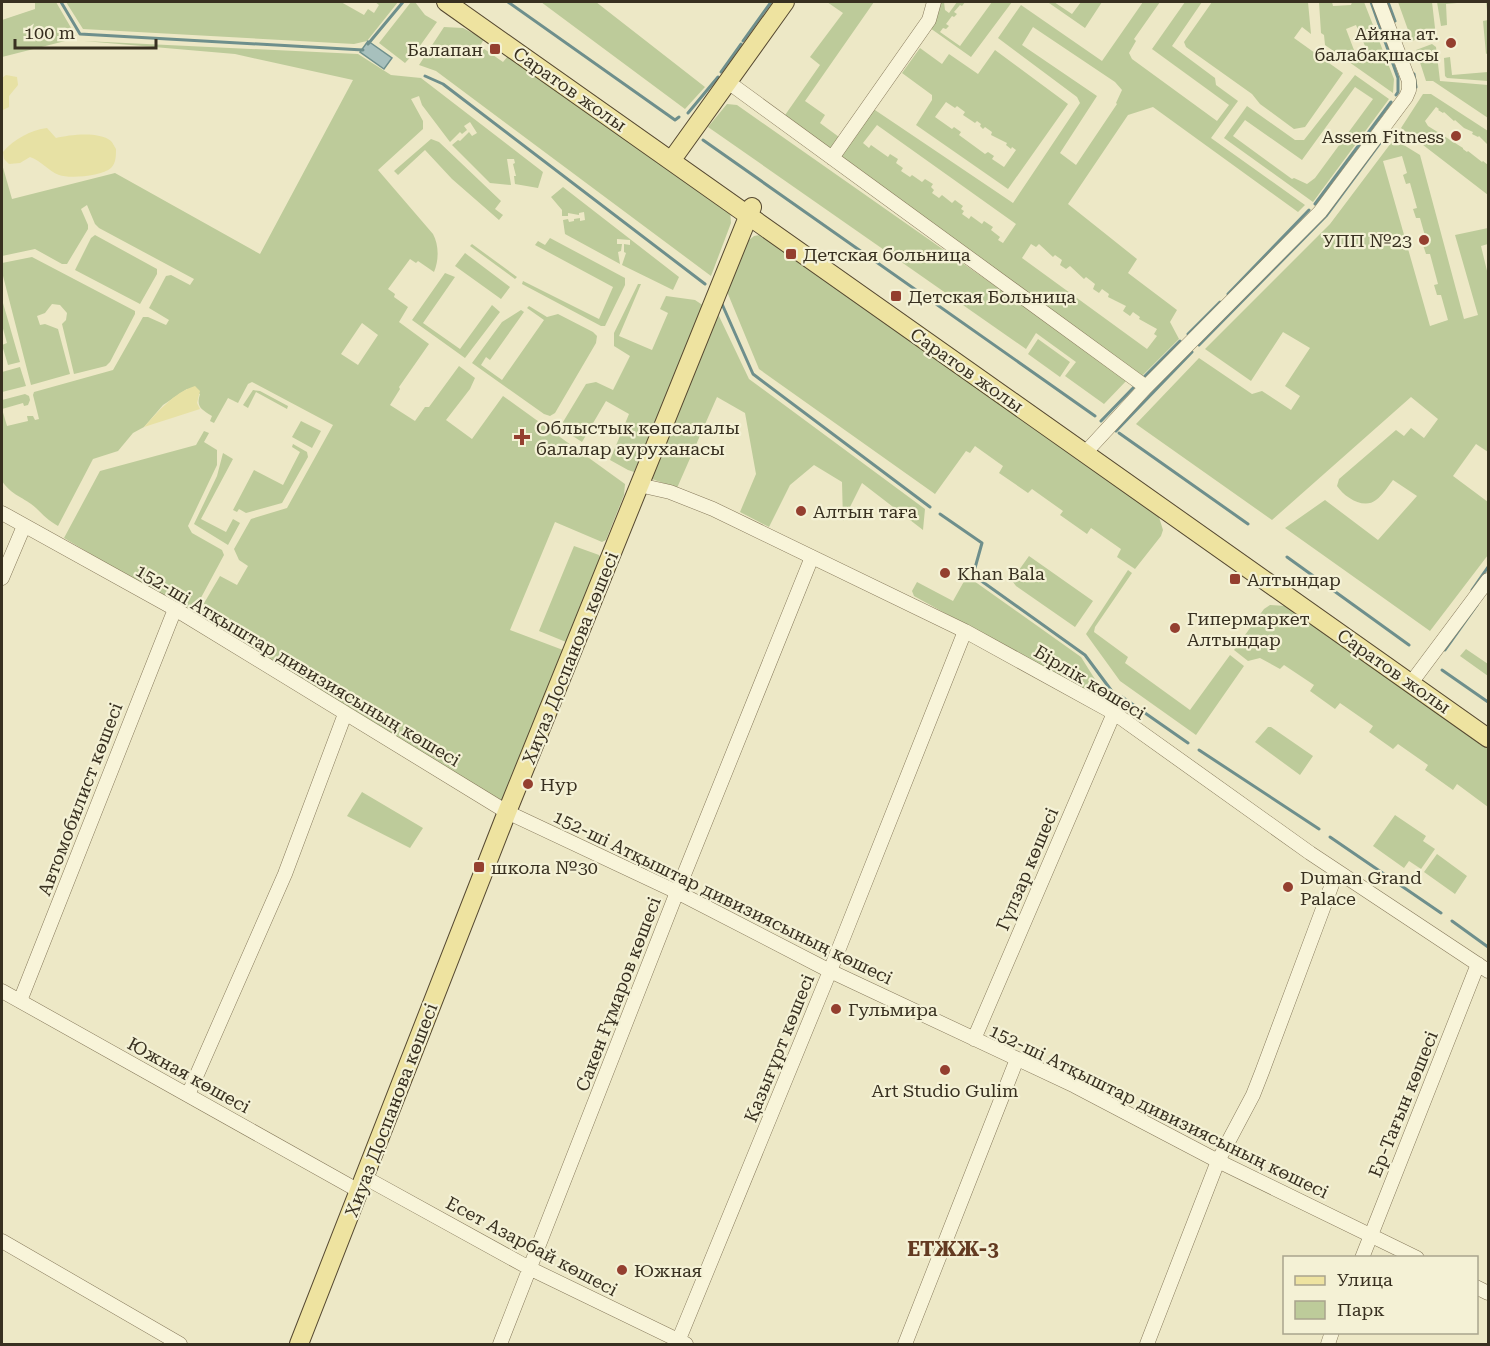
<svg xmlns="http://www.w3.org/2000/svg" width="1490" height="1346" font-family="'Roboto Serif',serif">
<rect width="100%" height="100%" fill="#ede8c6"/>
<path fill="#bdcb9a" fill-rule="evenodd" d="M35 2H56L77 38 2 57V20L35 9Z
M66 2H341L364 15 368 9 374 13 379 5 375 2H398L367 41 354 44 83 29Z
M411 2H415L425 15 437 22 417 50 405 63 379 43Z
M541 2H596L705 87 685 109Z
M827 2H874L805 101 825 115 820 123 839 137 830 149 783 118 820 65 810 57 843 13Z
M938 2H944L945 10 949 13 957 2H965L962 6 960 5 954 12 957 14 954 17 952 16 946 24 949 26 946 29 943 28 940 32 960 46 992 2H1012L971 57 930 28 938 15Z
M1050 2H1054L1072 14 1081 2H1102L1085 28 1049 3Z
M1143 2H1160L1134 39 1136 41 1129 53 1132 59 1217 121 1229 105 1152 49 1185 2H1202L1172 46 1215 78 1216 85 1238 101 1211 138 1305 205 1298 212 1153 107 1128 115 1068 204 1137 259 1128 273 1177 310 1170 322 1179 339 1142 376 839 156 872 108 1013 203 1080 103 1077 97 998 38 1021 5 1102 61ZM1033 27 1115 82 1122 90 1116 103 1117 104 1076 165 1060 153 1097 96 1022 45ZM877 125 1016 224 1003 243 998 240 1000 237 991 230 993 227 984 221 982 224 971 216 969 219 962 214 964 211 961 209 963 206 955 200 952 203 942 195 939 198 932 193 934 190 931 187 933 184 925 179 922 182 912 175 910 177 901 171 903 168 896 163 898 159 890 154 888 157 871 145 869 148 863 143ZM1031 244 1036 247 1039 244 1053 257 1055 255 1062 260 1060 265 1066 269 1070 266 1084 279 1086 277 1095 284 1093 289 1099 293 1102 289 1109 294 1108 297 1126 306 1123 311 1130 316 1133 312 1140 317 1139 319 1157 329 1154 334 1157 336 1147 349 1022 258Z
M1212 2H1308L1311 34 1302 27 1294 38 1343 73 1305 127 1294 129 1260 104 1252 94 1186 47 1184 42Z
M1319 2H1332L1333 6 1351 5 1352 2H1364L1394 79 1393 93 1325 45 1324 35 1321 33ZM1356 25 1368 53 1357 58 1346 29Z
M1398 2H1432L1435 28 1434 33 1412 41Z
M1437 2H1468L1446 4 1447 25 1441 26Z
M1486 2H1488V53L1486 54 1483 21 1488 20Z
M444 27 463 28 484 39 480 46 503 62 508 56 730 209 731 223 711 276 436 71 419 65Z
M84 41 358 54 391 75 421 78 543 172 538 188 515 184 514 176H516L513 164 515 163 514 159H507L511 185 490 183 452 145 458 140 460 141 469 132 472 136 477 133 470 122 464 126 467 130 462 134 460 132 450 142 422 105 419 96 411 99 423 121V129L378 170 433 234C439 245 439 260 434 272L418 261 416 263 410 259 388 289 395 294 394 297 408 307 399 322 429 344 399 387 400 389 390 405 415 421 425 407H429L459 366 475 378 470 389 446 420 472 439 503 396 625 484 624 495 606 540 602 542 555 522 510 630 563 650 506 804 64 538 100 471 196 445 204 431 209 433 204 442 217 450V465L188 526 192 533 222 550 224 555 196 607 200 610 220 576 237 585 248 566 239 560 234 549 251 519 287 508 333 425 252 382 248 384 238 403 228 398 214 423 210 421 212 416C201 409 196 407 200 394L187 389 163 405 144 427 133 433 118 451 93 459 58 526C49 521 43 515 36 508 24 497 12 496 2 481V400L25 394 29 396 30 400 28 405 24 406 23 403 2 409 7 426 28 421 27 416H33L35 420 39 419 33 395 34 392 113 370 143 317H148L166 325 169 320 149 308 166 276 171 275 190 285 194 279 99 228 95 224 87 205 81 209 88 225V229L67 264H62L35 249 2 256V164L12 199 115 173 260 254 353 80 235 54ZM362 323 378 335 358 365 341 354Z
M1432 44 1436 47 1440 81 1488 85V118L1433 81H1426L1416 50Z
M920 48 942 64 949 54 978 74 995 50 1068 104 1008 189 916 125 932 100V95L902 73ZM946 102 955 108 957 106 965 112 963 115 975 123 977 121 981 124 980 126 983 129 985 127 992 132 991 135 1007 143 1006 145 1011 149 1012 147 1016 150 1004 167 992 159 994 156 988 152 985 154 959 135 961 132 954 127 952 129 935 117Z
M1450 57 1452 75 1488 72V81L1447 78 1445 76 1444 58Z
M1355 75 1389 99 1313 202 1224 138 1247 106 1295 140H1304ZM1355 87 1373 99 1315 178 1307 184 1294 178 1292 179 1233 136 1245 120 1302 160Z
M1423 94H1431L1488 131V145L1479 136 1478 137 1472 134 1473 132 1464 128 1455 120 1454 121 1444 112 1443 113 1438 110 1439 109 1436 107 1425 121 1428 126 1463 148V149L1467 152 1468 151 1482 162 1483 161 1488 165V195L1401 128Z
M727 104 737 105 1128 379 1104 404 1065 376 1076 362 1036 333 1026 349 708 127Z
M431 139 439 142 501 201 495 209 503 215 499 220 452 179 425 150 398 175 394 171Z
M1394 139 1420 155 1464 319 1478 315 1455 235 1488 228V244L1481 246 1488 275V452L1476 444 1453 476 1488 502V555L1430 631 1285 528 1325 500 1378 540 1417 496 1393 480C1388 486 1383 495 1376 500 1364 510 1344 497 1337 486L1339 479 1396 430 1404 436 1411 428 1424 438 1438 419 1411 397 1272 520 1136 424 1199 358 1252 394 1262 391 1291 410 1300 396 1285 386 1310 348 1283 332 1251 381 1205 349 1330 224ZM1402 156 1407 173 1403 175 1406 184 1410 183 1417 208 1413 209 1416 218H1420L1427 243 1423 245 1426 254H1430L1438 284 1434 285 1437 295H1441L1448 320 1430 326 1383 161Z
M563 187 679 277 673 290 622 265 626 253 624 252V244L630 245V240L617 239V244H622L621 251 618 252 620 264 565 234 563 220 568 219 569 222 574 221V219L580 218V221L585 220 584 212 579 213V215L568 213V216H562V210L551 197Z
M95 235 157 269V274L140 304 75 270 91 238Z
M760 235 1158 514 1163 530 1161 536 1135 569 1117 557 1121 549 1091 528 1087 534 1060 515 1063 511 1032 489 1028 493 999 473 1003 466 975 446 970 453 966 451 935 494 759 369 728 294V285L749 240 754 236Z
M550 238 625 278V285L605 326H601L522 284 523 281 599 319 613 287 535 245 538 241 545 245Z
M472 244 517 277 515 279 470 246Z
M465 253 510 287 501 299 455 266Z
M32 257 135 311V314L110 362 106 366 74 374 62 324 66 320 67 313 60 305 52 304 45 313 37 316 40 325 45 324 58 329 70 374 31 385 2 272V263Z
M445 273 455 277 423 323 460 349 492 305 500 312 465 358 412 320Z
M638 284H641L619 336 652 350 668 313 660 309 666 296 695 300 704 306 634 472 628 470 610 460 629 414 606 401 582 442 565 431 563 422 586 384 596 382 613 390 630 356 614 346V333Z
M2 303H3L20 362 8 365 2 345 7 343 2 325Z
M529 306 547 317 558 314 593 332 597 336 596 343 555 413 550 416 544 414 472 363 502 322 521 310 524 312 490 360 486 357 481 365 502 380 544 320 527 308Z
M718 314 749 379 925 509 923 530 862 483 843 521 842 482 814 465 790 485 769 527 740 512 756 474 745 413 717 397 677 488 652 479Z
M1038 339 1070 362 1060 377 1028 354Z
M20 367 26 386 2 392V372Z
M253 390 260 391 288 406 287 409 256 392 248 408 243 405Z
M301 421 321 431 312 448 292 437Z
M293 444 307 452 308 457 282 503 246 513 239 509 237 512 233 510 254 470 283 485 300 452 292 447Z
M223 453 233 459 201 519 226 532 233 519 240 523 228 545 194 524 217 476Z
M574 546 599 555 601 559 566 642 539 631Z
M1029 556 1093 601 1075 627 1016 586 1013 582 1014 577Z
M1128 570 1132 573 1095 627 1094 632 1128 657 1125 663 1190 710 1230 655 1244 666 1196 735 1120 681 1086 634Z
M967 576 1081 657 1103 692 1108 695 1098 698 914 596 912 591 917 582 953 601Z
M1270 605 1287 606 1488 747V807L1457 784 1453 790 1425 770 1428 765 1398 744 1393 749 1369 732 1373 726 1340 703 1335 709 1310 691 1314 685 1284 665 1280 669 1260 658 1248 661 1234 650 1264 609Z
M1466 649 1488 664V676L1460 656Z
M1268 727H1271L1313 756 1300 775 1255 742Z
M362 792 423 828 410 848 347 816Z
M1395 815 1426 836 1423 841 1435 849 1421 869 1409 861 1404 868 1373 846Z
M1437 854 1467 876 1455 894 1424 872Z"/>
<path fill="#e7e1a4" d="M6 75 17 77 18 85 9 96V107L3 110 2 109V78Z
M47 128 56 138C70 135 98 131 111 141 113 143 114 146 116 149 116 156 116 163 111 168 102 176 70 179 59 175 48 171 42 161 30 157L20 163 9 164 4 159 3 152C14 139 31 130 47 128Z
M195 386 200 391 197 403 200 409 144 427C159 411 173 393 195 386Z"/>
<path fill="#a7c0bd" stroke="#6e8f8c" stroke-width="1.5" d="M368 41 392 58 384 69 360 52Z"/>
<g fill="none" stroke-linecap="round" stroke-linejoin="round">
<path stroke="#6e8f8c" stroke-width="3" d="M61 2 80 34 363 50
M508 2 675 120 679 117
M1371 2 1398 78V92L1396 95
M1388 2 1395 21
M743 41 771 2
M368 44 403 2
M721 72 741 44
M1414 74 1416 87
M425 76 443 84 705 284
M688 113 718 77
M703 140 1095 416
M1315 204 1391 102
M1228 294 1309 210
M722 304 753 374 930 507
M1188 334 1220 302
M1199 345 1326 216 1380 143
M1143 378 1180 341
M1101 421 1136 385
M1116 431 1192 352
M1119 433 1248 524
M940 514 982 543 973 575 1085 655 1111 690
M1287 557 1409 645
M1472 590 1488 567
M1445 650 1477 605
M1442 670 1488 702
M1122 697 1188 743
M1199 750 1319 829
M1330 837 1441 913
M1452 921 1488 947"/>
<defs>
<path id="minor" d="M728 82 1146 387
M832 158 929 20 934 2
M1085 453 1146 387 1320 212 1406 97 1409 90V81L1379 2
M639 485 670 492 713 509 965 631 1114 713 1310 853 1488 971
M2 513 175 609 507 812 677 892 830 971 1075 1086 1218 1161 1417 1258
M2 578 24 526
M1411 683 1488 580
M2 991 359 1191
M20 1001 175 609
M974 1039 1114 713
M188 1095 285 874 345 714
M364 1177 531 1269 686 1344
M2 1241 180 1344
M1362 1258 1478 964
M1476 1287 1488 1293
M500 1344 677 892 812 557
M677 1344 830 971 965 631
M905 1344 1017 1059
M1147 1344 1218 1161 1253 1095 1262 1072 1337 871
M1328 1344 1332 1332"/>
<path id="major" d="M446 2 1488 738
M676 154 785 2
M299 1344 507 812 752 207"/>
</defs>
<use href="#minor" stroke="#877a5c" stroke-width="15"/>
<use href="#major" stroke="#554830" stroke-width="20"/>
<use href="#minor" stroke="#f8f4d9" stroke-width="14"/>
<use href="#major" stroke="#eee3a0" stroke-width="18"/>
</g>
<g fill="#943f2f" stroke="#f4f1d5" stroke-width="2">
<circle cx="1451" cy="43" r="6"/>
<rect x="489" y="43" width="12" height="12" rx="3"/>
<circle cx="1456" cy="136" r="6"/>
<circle cx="1424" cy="240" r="6"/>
<rect x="785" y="248" width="12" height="12" rx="3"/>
<rect x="890" y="290" width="12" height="12" rx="3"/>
<path d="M519 428h6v6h6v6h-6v6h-6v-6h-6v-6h6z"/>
<circle cx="801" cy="511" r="6"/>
<circle cx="945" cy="573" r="6"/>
<rect x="1229" y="573" width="12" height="12" rx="3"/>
<circle cx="1175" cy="628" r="6"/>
<circle cx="528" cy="784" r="6"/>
<rect x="473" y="861" width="12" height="12" rx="3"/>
<circle cx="1288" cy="887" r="6"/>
<circle cx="836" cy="1009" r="6"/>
<circle cx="945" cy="1070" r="6"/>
<circle cx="622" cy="1270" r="6"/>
</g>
<g text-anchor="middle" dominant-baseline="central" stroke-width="4.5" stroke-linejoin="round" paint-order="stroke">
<g font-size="18" fill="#383020" stroke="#f4f1d5" text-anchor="start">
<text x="1439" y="33" text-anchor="end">Айяна ат.<tspan x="1439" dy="21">балабақшасы</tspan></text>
<text x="483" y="49" text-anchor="end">Балапан</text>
<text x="1444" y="136" text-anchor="end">Assem Fitness</text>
<text x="1412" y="240" text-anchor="end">УПП №23</text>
<text x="803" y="254">Детская больница</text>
<text x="908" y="296">Детская Больница</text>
<text x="536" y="427">Облыстық көпсалалы<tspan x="536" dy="21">балалар ауруханасы</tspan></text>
<text x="813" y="511">Алтын таға</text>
<text x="957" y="573">Khan Bala</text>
<text x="1247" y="579">Алтындар</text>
<text x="1187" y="618">Гипермаркет<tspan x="1187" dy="21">Алтындар</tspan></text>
<text x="540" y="784">Нур</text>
<text x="491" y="867">школа №30</text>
<text x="1300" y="877">Duman Grand<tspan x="1300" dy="21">Palace</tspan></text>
<text x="848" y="1009">Гульмира</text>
<text x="945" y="1090" text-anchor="middle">Art Studio Gulim</text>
<text x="634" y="1270">Южная</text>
</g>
<g font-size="18" fill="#383020" stroke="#f4f1d5">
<text transform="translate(570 89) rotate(35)">Саратов жолы</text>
<text transform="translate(967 370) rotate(35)">Саратов жолы</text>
<text transform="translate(570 658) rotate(-68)">Хиуаз Доспанова көшесі</text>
<text transform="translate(298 665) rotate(31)">152-ші Атқыштар дивизиясының көшесі</text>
<text transform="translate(1394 671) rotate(35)">Саратов жолы</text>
<text transform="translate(1090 682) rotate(31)">Бірлік көшесі</text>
<text transform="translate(80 799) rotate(-69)">Автомобилист көшесі</text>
<text transform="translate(1027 869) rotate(-67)">Гүлзар көшесі</text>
<text transform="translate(723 897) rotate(26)">152-ші Атқыштар дивизиясының көшесі</text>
<text transform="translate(618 994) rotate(-69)">Сакен Ғұмаров көшесі</text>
<text transform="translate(779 1048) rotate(-68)">Қазығұрт көшесі</text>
<text transform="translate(189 1075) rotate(29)">Южная көшесі</text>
<text transform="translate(1403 1104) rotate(-68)">Ер-Тағын көшесі</text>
<text transform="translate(391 1110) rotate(-69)">Хиуаз Доспанова көшесі</text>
<text transform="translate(1159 1111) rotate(26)">152-ші Атқыштар дивизиясының көшесі</text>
<text transform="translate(532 1246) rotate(28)">Есет Азарбай көшесі</text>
</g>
<g font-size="20" font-weight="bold" fill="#633a21" stroke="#f4f1d5">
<text x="953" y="1249">ЕТЖЖ-3</text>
</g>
</g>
<rect width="1490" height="1346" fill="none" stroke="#383020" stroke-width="6"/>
<rect x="1283" y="1256" width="195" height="78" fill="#f4f1d5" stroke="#a9a48d" stroke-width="1.5"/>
<rect x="1295" y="1276" width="30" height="9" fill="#eee3a0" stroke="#a9a48d" stroke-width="1.5"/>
<text x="1337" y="1286" font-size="18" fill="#383020">Улица</text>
<rect x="1295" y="1301" width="30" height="18" fill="#bdcb9a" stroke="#a9a48d" stroke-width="1.5"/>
<text x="1337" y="1316" font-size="18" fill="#383020">Парк</text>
<path d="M15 39v9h141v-9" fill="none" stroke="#383020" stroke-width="3"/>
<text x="24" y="39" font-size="18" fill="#383020" stroke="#f4f1d5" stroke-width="4.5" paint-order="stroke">100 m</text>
</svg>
